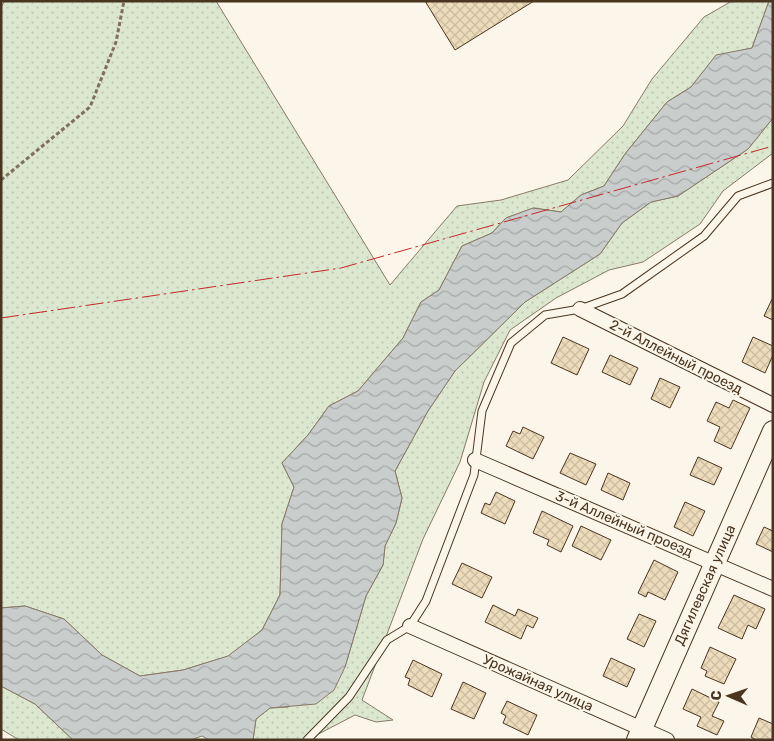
<svg xmlns="http://www.w3.org/2000/svg" width="774" height="741" font-family="Rubik,sans-serif">
<defs>
<pattern id="grass-dots" width="8" height="8" patternUnits="userSpaceOnUse" patternTransform="scale(1.25)"><rect width="8" height="8" fill="#dce7d0"/><path d="M2 2h.1M6 6h.1" fill="none" stroke="#bec7b2" stroke-width="1.8" stroke-linecap="round"/></pattern>
<pattern id="water-waves" width="16" height="10" patternUnits="userSpaceOnUse" patternTransform="scale(1.25)"><rect width="16" height="10" fill="#c9cecd"/><path d="M0 5q4-4 8 0t8 0" fill="none" stroke="#a5a8a6"/></pattern>
<pattern id="building-cross-hatch" width="8" height="8" patternUnits="userSpaceOnUse" patternTransform="scale(1.25)"><rect width="8" height="8" fill="#ecdcbc"/><path d="M0 0l8 8M0 8l8-8" fill="none" stroke="#ccbda1"/></pattern>
</defs>
<rect width="100%" height="100%" fill="#fbf6e9"/>
<path fill="url(#grass-dots)" stroke="#887966" d="M5 1H216L390 285 457 206 501 200 568 180 623 126 652 79 704 17 732 1H769L752 48 716 56 691 87 667 102 625 154 604 186 581 195 561 212 534 208 506 218 492 233 462 246 439 290 421 302 403 338 358 391 329 406 308 435 282 463 294 487 282 524 280 595 262 630 229 656 183 670 140 676 102 655 64 619 25 606 1 608V7Z
M773 118V153L723 191 700 224 643 262 609 270 556 298 510 330 484 382 460 462 423 539 362 700 393 720 376 722 355 715 307 740H253L256 719 270 708 288 707 345 667 366 596 383 565 385 546 396 523 402 498 395 471 428 411 455 371 525 302 600 254 622 223 651 202 678 196 748 149Z
M1 686 35 704 73 740H19L1 729Z"/>
<path fill="url(#water-waves)" stroke="#887966" d="M769 1H773V118L748 149 678 196 651 202 622 223 600 254 525 302 455 371 428 411 395 471 402 498 396 523 385 546 383 565 366 596 345 667 334 690 316 704 270 708 256 719 253 740H209L202 736 191 740H73L35 704 1 686V608L25 606 64 619 102 655 140 676 183 670 228 656 262 630 280 595 282 524 294 487 282 463 308 435 329 406 358 391 403 338 421 302 439 290 462 246 492 233 506 218 533 208 561 212 581 195 604 186 625 154 667 102 691 87 716 55 752 48Z"/>
<path fill="url(#building-cross-hatch)" stroke="#4a3520" d="M425 1H534L455 50Z
M773 297V320L764 316Z
M563 337 589 349 577 375 551 363Z
M753 337 773 346V355L765 373 742 362Z
M610 355 638 368 630 385 602 372Z
M660 378 680 387 670 408 651 399Z
M733 400 750 408 731 449 714 441 720 427 707 421 716 402 729 408Z
M523 427 544 437 533 459 506 446 513 431 520 434Z
M570 453 596 464 586 485 560 473Z
M698 457 722 468 714 485 690 475Z
M608 473 630 483 623 500 601 490Z
M496 492 515 501 505 524 481 513 485 503 490 505Z
M685 502 705 511 693 536 674 527Z
M542 511 573 526 561 552 547 545 549 540 533 533Z
M581 526 611 540 601 560 572 546Z
M764 527 773 531V552L756 544Z
M654 560 678 572 665 600 648 592 646 597 638 593Z
M462 563 492 577 482 598 452 584Z
M734 595 765 609 756 629 748 625 742 639 718 628Z
M493 605 515 616 518 609 538 618 533 628 527 625 521 639 485 622Z
M639 614 656 621 644 647 627 639Z
M710 647 736 659 724 684 705 676 707 671 701 668Z
M611 658 635 669 627 687 603 676Z
M413 660 442 674 432 697 408 685 410 679 405 677Z
M463 682 486 693 474 719 451 709Z
M692 689 719 702 712 716 724 721 717 735 697 726 701 717 683 709Z
M507 701 537 715 528 735 503 723 506 716 501 713Z
M759 718 773 724V740H756L751 737Z"/>
<g fill="none" stroke-linecap="round" stroke-linejoin="round">
<defs>
<path id="lane" d="M307 740 349 697 387 640 410 626 426 601 474 475 482 411 511 343 545 315 580 309 622 294 704 236 738 196 773 183"/>
<path id="street" d="M580 309 773 405
M475 460 773 589
M410 626 667 740"/>
<path id="secondary" d="M637 740 773 431"/>
</defs>
<use href="#lane" stroke="#4a3520" stroke-width="9"/>
<use href="#street" stroke="#4a3520" stroke-width="16"/>
<use href="#secondary" stroke="#4a3520" stroke-width="22"/>
<path stroke="#7f6f5c" stroke-width="3" stroke-dasharray="4 2.5" stroke-linecap="butt" d="M1 180 90 107 116 42 124 1"/>
<use href="#lane" stroke="#fbf6e9" stroke-width="7"/>
<use href="#street" stroke="#fbf6e9" stroke-width="14"/>
<use href="#secondary" stroke="#fbf6e9" stroke-width="20"/>
<path stroke="#c62828" stroke-width="1" stroke-dasharray="18 4 2.5 4" stroke-linecap="butt" d="M1 318 341 268 773 146"/>
</g>
<g text-anchor="middle" dominant-baseline="central" stroke-width="4" stroke-linejoin="round" paint-order="stroke">
<g font-size="14" fill="#4a3520" stroke="#fbf6e9">
<text transform="translate(676 357) rotate(27)">2-й Аллейный проезд</text>
<text transform="translate(624 524) rotate(23)">3-й Аллейный проезд</text>
<text transform="translate(705 585) rotate(-66)">Дягилевская улица</text>
<text transform="translate(538 683) rotate(24)">Урожайная улица</text>
</g>
</g>
<rect width="774" height="741" fill="none" stroke="#4a3520" stroke-width="5"/>
<g transform="translate(729 696) rotate(272)" stroke="#fbf6e9" stroke-width="4" paint-order="stroke">
<path d="M0-4L9 19L0 12L-9 19Z" fill="#4a3520"/>
<text y="-8" font-size="14" font-weight="bold" text-anchor="middle" fill="#4a3520">С</text>
</g>
</svg>
